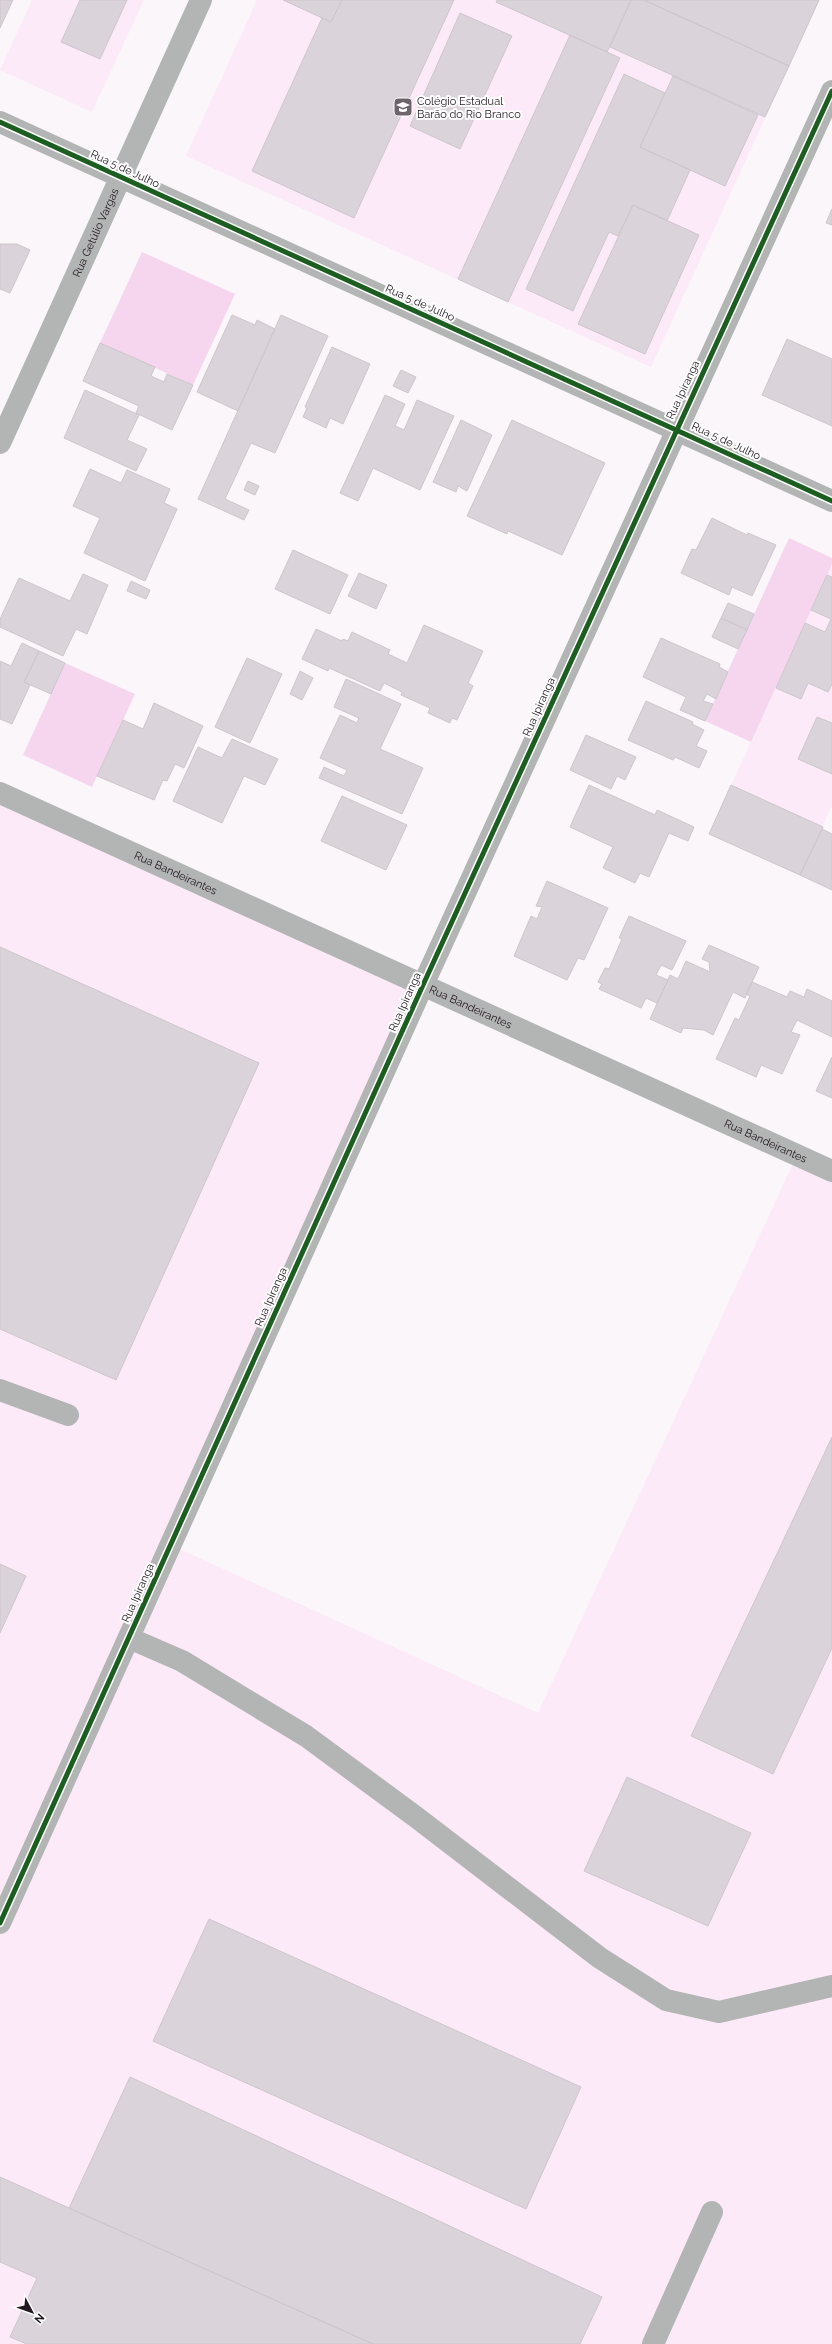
<svg xmlns="http://www.w3.org/2000/svg" width="832" height="2344" font-family="Raleway,sans-serif">
<rect width="100%" height="100%" fill="#faf6f9"/>
<path fill="#fceaf8" d="M32 0H144L92 112 0 70Z
M257 0H819L651 367 186 156Z
M832 564V806L800 875 709 834Z
M0 793 423 985 171 1545 538 1713 797 1155 832 1171V2344H0Z"/>
<path fill="#f6d6ef" d="M142 252 235 294 193 385 100 343Z
M789 538 832 558V564L751 742 705 721Z
M65 663 135 694 92 787 23 755Z"/>
<path fill="#dad3d9" stroke="#cec6cc" d="M0 0H13L0 28Z
M80 0H127L100 59 61 42Z
M283 0H342L331 22Z
M342 0H454L354 218 252 171 322 18 331 22Z
M497 0H631L607 52 496 2Z
M631 0H644L789 66 765 117 610 47Z
M644 0H819L789 66Z
M460 13 512 36 460 149 410 126Z
M570 35 620 58 508 302 458 279Z
M624 74 665 93 640 147 690 170 667 221 633 205 618 236 609 232 573 311 526 289Z
M673 76 758 115 725 186 640 147Z
M633 205 699 235 645 354 578 324Z
M832 209V225L826 223Z
M0 244H17L30 250 10 293 0 289Z
M232 315 255 325 257 320 275 329 238 411 197 392Z
M281 315 328 336 275 453 251 443 225 499 249 510 244 520 198 499Z
M787 339 832 359V426L762 395Z
M100 343 155 367 151 376 164 382 167 374 193 385 172 430 136 413 139 406 83 381Z
M332 347 370 364 343 424 330 418 326 428 303 417 307 408 305 407Z
M401 370 416 377 408 393 393 386Z
M85 390 139 415 127 440 147 449 136 471 64 438Z
M385 395 405 404 395 426 404 430 417 400 454 416 420 490 373 468 358 501 340 493Z
M461 420 492 435 467 491 458 486 456 492 433 482Z
M512 420 605 463 562 555 508 531 507 534 467 516Z
M90 469 121 483 127 470 170 489 164 503 177 509 145 581 84 553 100 518 73 506Z
M248 481 259 486 255 495 244 490Z
M712 518 747 535 748 533 776 545 752 596 732 587 729 595 681 573 692 549 696 550Z
M293 550 348 575 330 614 275 589Z
M359 573 387 585 376 609 348 596Z
M83 574 108 585 87 634 76 629 63 656 0 627V619L19 578 70 601Z
M827 575 832 577V684L828 692 808 683 801 699 776 688 805 623 825 632 831 619 811 610Z
M131 581 150 590 146 599 127 591Z
M728 603 754 614 747 630 721 618Z
M721 618 747 630 738 649 712 637Z
M424 625 483 651 468 683 473 686 457 720 452 718 450 723 428 713 430 708 401 695 402 692 384 683 380 691 329 668 328 671 302 659 316 629 342 641 343 639 348 641 352 632 390 650 388 654 407 663Z
M661 638 720 664 719 667 728 672 716 699 707 694 703 701 713 704 705 721 680 710 686 697 643 677Z
M22 643 39 651 24 682 30 685 12 724 0 719V661L11 666Z
M39 651 65 663 51 694 24 682Z
M247 658 282 674 250 743 215 727Z
M300 671 313 678 302 700 290 694Z
M346 679 401 704 380 749 423 768 402 814 319 778 324 767 344 776 347 770 320 758 340 715 357 723 359 718 334 707Z
M646 701 693 722 692 724 704 730 696 746 707 751 699 768 675 757 673 760 628 740Z
M154 703 203 726 184 768 175 764 167 781 163 780 154 800 97 776 123 720 143 729Z
M817 717 832 723V774L798 759Z
M586 735 636 757 625 780 617 776 611 789 570 770Z
M232 739 278 759 265 785 244 776 222 823 173 801 198 747 222 758Z
M589 785 655 815 657 810 694 827 688 841 669 833 649 877 640 873 635 883 603 868 613 847 570 827Z
M731 785 823 827 800 875 709 834Z
M342 796 407 825 386 870 321 841Z
M822 829 832 834V890L800 875Z
M547 881 608 908 584 960 578 958 567 980 514 956 531 916 537 919 542 907 536 906Z
M629 916 686 941 672 970 661 965 656 975 668 980 657 1003 646 998 641 1008 599 989 602 984 598 982 605 968 609 969 622 939 619 938Z
M709 945 759 967 745 998 733 992 713 1035 704 1030 683 1028 681 1033 650 1019 670 975 678 979 686 961 710 972 709 962 702 959Z
M0 947 259 1063 116 1380 0 1329Z
M752 982 787 997 790 991 804 997 807 989 832 1001V1037L797 1020 791 1032 800 1035 782 1074 761 1065 756 1077 716 1059 735 1018 739 1020 750 996 746 994Z
M832 1057V1098L816 1091Z
M832 1437V1648L773 1774 691 1736Z
M0 1564 26 1576 0 1633Z
M627 1777 751 1833 708 1926 584 1871Z
M209 1919 581 2087 526 2209 153 2041Z
M130 2077 602 2297 580 2344H373L69 2208Z
M0 2177 69 2208 373 2344H27L10 2337 37 2278 0 2262Z"/>
<g fill="none" stroke-linecap="round" stroke-linejoin="round">
<g stroke="#b3b5b5" stroke-width="22">
<path d="M0 122 832 501"/>
<path id="s1" d="M0 443 201 0"/>
<path id="s2" d="M0 793 832 1171"/>
<path d="M0 1390 68 1415"/>
<path d="M129 1638 182 1661 306 1736 416 1817 600 1958 666 2000 719 2012 832 1986"/>
<path d="M0 1923 423 985 832 91"/>
<path d="M653 2344 712 2212"/>
</g>
<defs>
<path id="cycleway" d="M0 122 832 501
M0 1923 423 985 832 91"/>
</defs>
<use href="#cycleway" stroke="#fff" stroke-width="8"/>
<use href="#cycleway" stroke="#1b5e20" stroke-width="5"/>
</g>
<defs>
<symbol id="school-square" viewBox="-11 -11 22 22"><rect x="-9" y="-9" width="18" height="18" rx="4" fill="#6d646b" stroke="#fff"/><path d="M0-5L7-2L0 1L-7-2ZM-4 1L0 2.5L4 1V4Q0 6-4 4Z" fill="#fff"/></symbol>
</defs>
<g fill-rule="evenodd">
<use href="#school-square" x="392" y="96" width="22" height="22"/>
</g>
<g text-anchor="middle" dominant-baseline="central" stroke-width="4" stroke-linejoin="round" paint-order="stroke">
<g font-size="11" fill="#21161f" stroke="#fff" text-anchor="start">
<text x="417" y="101">Colégio Estadual<tspan x="417" dy="13">Barão do Rio Branco</tspan></text>
</g>
<g font-size="11" fill="#21161f" stroke="#fff">
<text transform="translate(125 169) rotate(25)">Rua 5 de Julho</text>
<text stroke="none"><textPath href="#s1" startOffset="231">Rua Getúlio Vargas</textPath></text>
<text transform="translate(420 303) rotate(24)">Rua 5 de Julho</text>
<text transform="translate(683 390) rotate(-65)">Rua Ipiranga</text>
<text transform="translate(726 441) rotate(25)">Rua 5 de Julho</text>
<text transform="translate(539 707) rotate(-66)">Rua Ipiranga</text>
<text stroke="none"><textPath href="#s2" startOffset="193">Rua Bandeirantes</textPath></text>
<text transform="translate(405 1002) rotate(-66)">Rua Ipiranga</text>
<text stroke="none"><textPath href="#s2" startOffset="517">Rua Bandeirantes</textPath></text>
<text stroke="none"><textPath href="#s2" startOffset="841">Rua Bandeirantes</textPath></text>
<text transform="translate(271 1297) rotate(-66)">Rua Ipiranga</text>
<text transform="translate(138 1593) rotate(-66)">Rua Ipiranga</text>
</g>
</g>
<g transform="translate(32 2312) rotate(131)" stroke="#ffffff" stroke-width="3" paint-order="stroke">
<path d="M0-3L7 15L0 10L-7 15Z" fill="#21161f"/>
<text y="-6" font-size="11" font-weight="bold" text-anchor="middle" fill="#21161f">N</text>
</g>
</svg>
